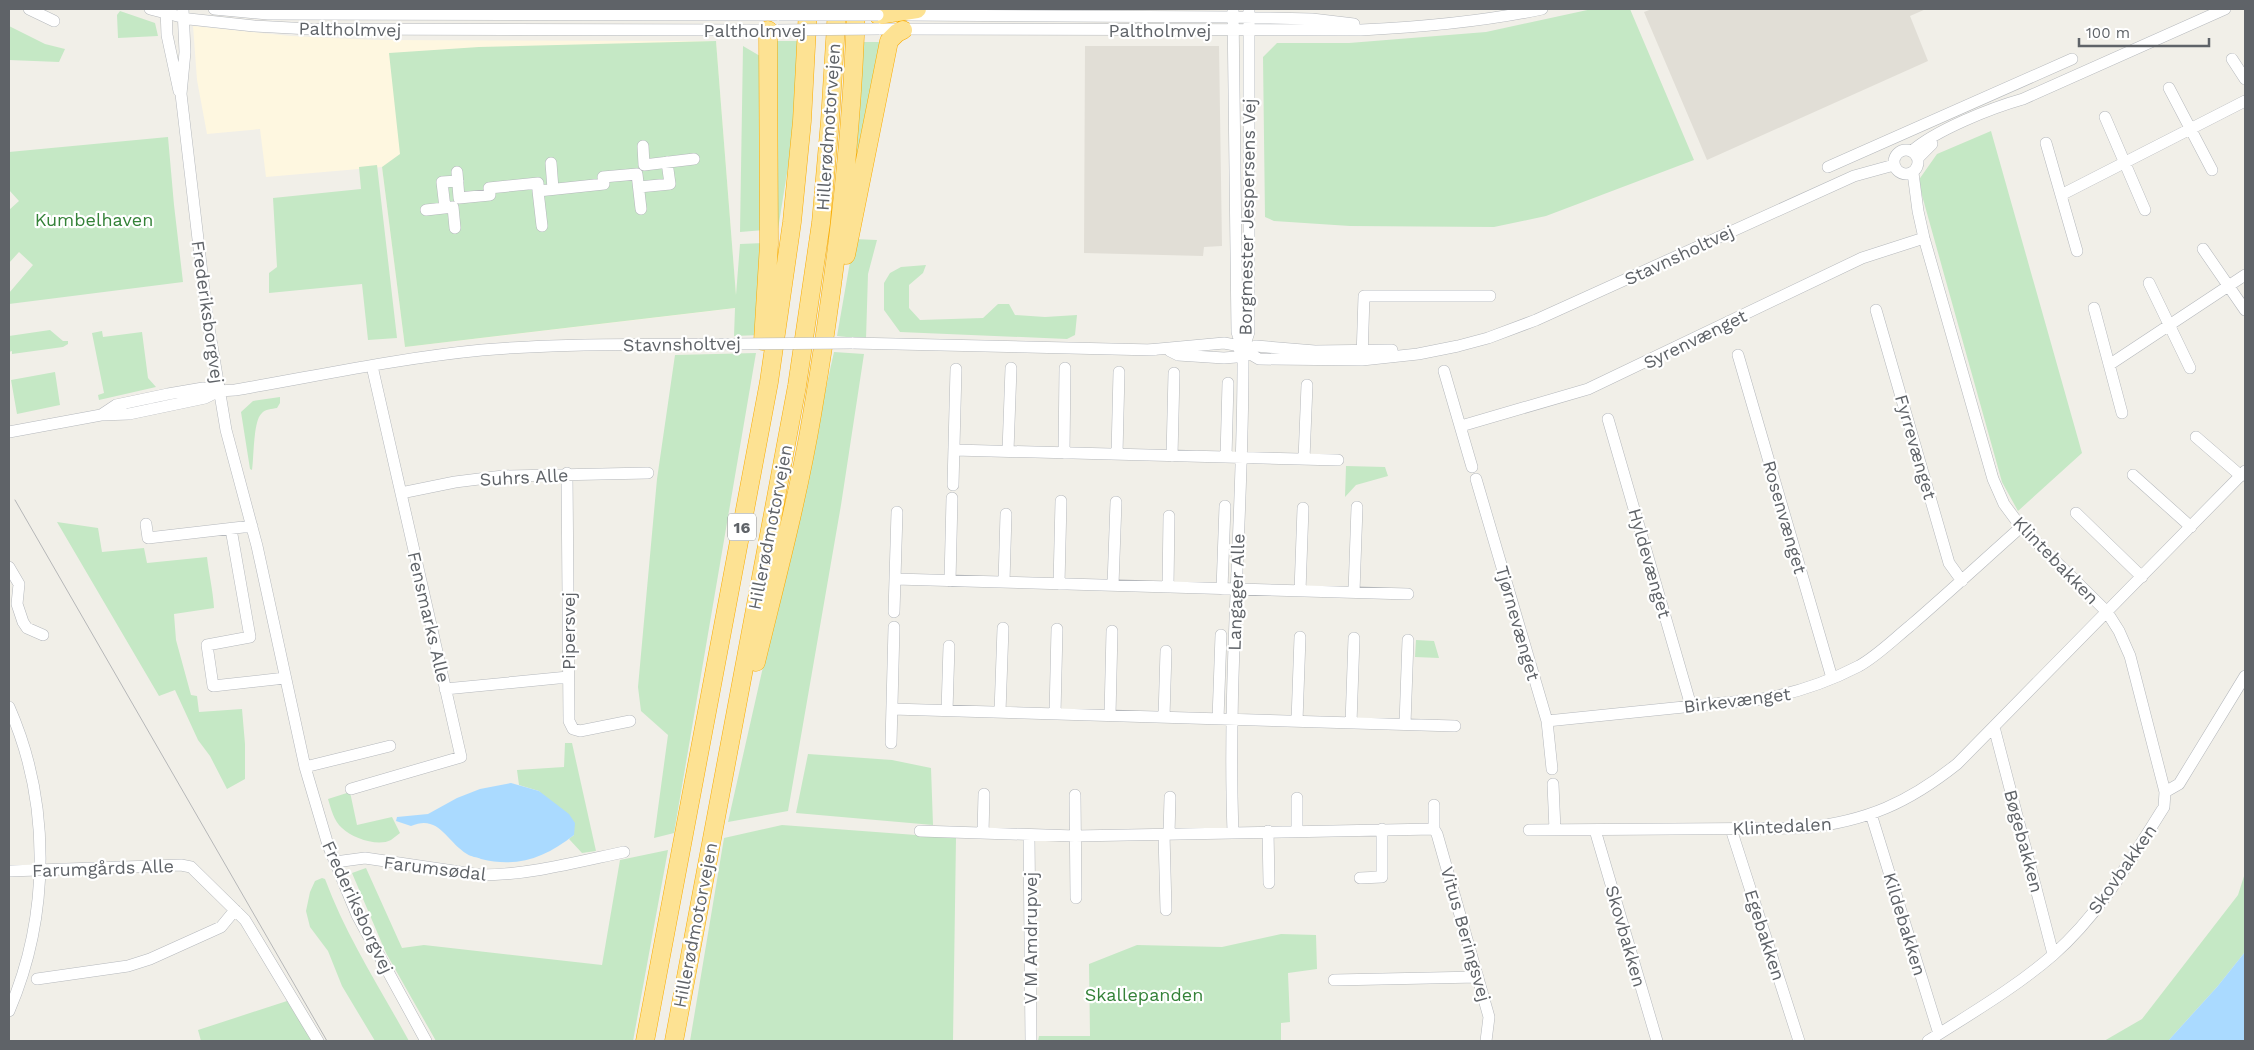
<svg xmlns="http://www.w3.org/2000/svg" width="2254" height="1050" font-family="'Work Sans',sans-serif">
<rect width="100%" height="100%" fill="#f1efe8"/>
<path fill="#fef7e0" d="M193 26 291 36 375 40 716 41 737 308 405 347 382 167 266 177 260 129 207 134 197 80Z"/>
<path fill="#e1ded6" d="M1652 9H1926L1910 16 1928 61 1707 160 1644 12Z
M1085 46H1219L1222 246 1204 247 1203 256 1084 253Z"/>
<path fill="#c5e8c5" d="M1592 9H1630L1694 160 1546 216 1494 227 1350 226 1274 221 1265 217 1263 57 1277 43H1349L1486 32Z
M120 11 155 23 158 36 118 38 117 15Z
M9 26 45 44 65 49 59 62 9 60Z
M716 41 736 295 740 244 766 243 760 335 734 336 735 308 405 347 382 167 400 154 389 53 479 47Z
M775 41H798L793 136 778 229Z
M861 42H881L846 228Z
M743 46 760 56 765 230 740 232Z
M1991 131 2082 453 2018 511 2002 482 1918 181 1937 154Z
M168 137 174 205 183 282 9 304V293L33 265 19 252 9 263V210L19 201 9 190V152Z
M377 165 397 338 368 340 362 284 269 293V273L277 267 273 198 361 189 359 167Z
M854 239 877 240 868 274 866 339 837 336Z
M926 265 923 273 909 285V308L920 320 983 318 998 304H1009L1015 315 1045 317 1077 315 1075 335 1067 339 900 332 884 310V283L890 273 901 267Z
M50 330 63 341H68V344L63 347 12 354V351L9 352V336Z
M102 331 103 337 142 332 148 378 156 387 99 400 98 395 104 393 92 333Z
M834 352 864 354 841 505 788 811 728 822Z
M756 353 674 833 654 838 668 735 641 711 638 687 657 479 675 355Z
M55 372 60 405 17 414 11 380Z
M280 397V403L277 408C272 409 265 409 262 413 253 420 254 458 252 470L250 469 241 412 253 401Z
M1346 466 1385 467 1388 476 1356 485 1345 497Z
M57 522 98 528 102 552 144 548 147 563 207 557C209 575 213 590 214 608L174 614 176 640 191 695 197 696 199 712 242 709 245 744V779L227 789 210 756 198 740 175 690 159 696Z
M1416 640 1434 641 1439 658 1415 657Z
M565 743H572L596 851 582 853 569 839 574 835 539 791 519 785 517 770 564 767Z
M808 754 892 760 931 768 933 825 796 813Z
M350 792 357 825 392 817 400 833C397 835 394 838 391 840 378 847 352 838 342 828 334 821 331 809 328 799Z
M782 825 956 838 953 1041H690L724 838Z
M668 850 633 1041H436L386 953 352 873 366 868 402 948 424 945 602 965 620 860Z
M2245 873V952L2217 987 2168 1041H2104L2142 1019 2238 895Z
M322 878 325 879C346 936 380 988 409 1041H375L342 986 328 951 310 927 306 911 310 892 315 881Z
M1281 934 1316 935 1317 969 1288 973 1290 1022 1281 1023V1041H1038L1039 1036H1090L1089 964 1137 945 1222 947Z
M287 1001 312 1041H201L198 1030Z"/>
<path fill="#aadaff" d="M511 783 539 791 569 814 575 823 574 835C545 858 517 868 481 859 477 857 471 857 467 854 446 841 439 814 411 826L396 821 397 817 428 814 457 798 480 789Z
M2245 952V1041H2168L2217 987Z"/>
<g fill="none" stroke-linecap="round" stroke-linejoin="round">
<defs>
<path id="minor" d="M29 9 54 21
M150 9 189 19 254 26 310 29 774 30
M166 9 167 35 179 91
M183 9 185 52 181 94 207 316 226 430 257 546 305 767 328 845 357 915 426 1041
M214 9 268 14 779 15
M1233 9 1237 332 1243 351
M908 15 1233 17 1312 19 1354 24
M879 29 1361 30C1422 27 1482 22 1542 9
M2232 59 2245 79
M2169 88 2212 170
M2105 117 2145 210
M2046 143 2077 251
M643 146 644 165 694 159
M1894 162a12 12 0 1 1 24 0a12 12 0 1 1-24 0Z
M1912 151C1936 130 1991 108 2023 99L2225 9
M1918 158 1932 144
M551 163 553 189
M1828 167 2072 59
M457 172 459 198 490 195 489 188 538 183V191L604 184 603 177 637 174 641 209
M1913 173 1918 211 1924 238 1993 479 2004 504 2021 527 2107 612 2119 631 2130 656 2165 792
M639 187 670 184 667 162
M538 191 542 226
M2061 195 2245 101
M445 208 442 182 458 181
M426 210 453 207 455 228
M2203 249 2245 310
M2149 283 2190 368
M2094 308 2122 413
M1876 310 1949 563 1962 581
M852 343 1154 350
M1148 350 1224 343 1235 345 1259 359 1362 360 1418 354 1458 346 1488 338 1536 320 1854 176 1894 165
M1170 351 1178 355 1224 358 1236 357 1243 351 1256 346 1315 351 1392 350
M1738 355 1832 678
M1362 358 1364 296H1490
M2109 365 2245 275
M1444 371 1472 467
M101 415 116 405 168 394 203 388 219 391 235 390C317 376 399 358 482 350 565 343 649 345 733 344
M1608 419 1691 706
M1461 426 1588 389 1862 258 1924 238
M9 432 101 415 129 414 205 398 219 391
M2196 437 2241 476
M954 450 1338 460
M1008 451 1011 368
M1064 453 1065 368
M1117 454 1119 372
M1172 456 1174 373
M1226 457 1228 383
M1304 459 1307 385
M567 473 569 721 573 729 580 731 630 721
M2133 475 2191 527
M1476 479 1547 721 1552 769
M953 485 956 369
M401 493 455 482 503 476 648 473
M2076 513 2142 577
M146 524 148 538 252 526
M231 529 250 637 207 645 213 686 285 678
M9 567 19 584 17 604 23 622 27 628 43 635
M895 579 1408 594
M950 581 952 498
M1004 582 1006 514
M1059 584 1061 501
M1113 585 1116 502
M1168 587 1169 516
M1222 589 1225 506
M1300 591 1303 508
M1354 592 1357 507
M894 612 897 512
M445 689 568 677
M9 707C51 802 50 916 9 1011
M892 709 1455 726
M947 711 949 646
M1000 712 1003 628
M1055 714 1057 629
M1110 715 1112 631
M1164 717 1166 651
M1218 719 1221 635
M1297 721 1300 637
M1547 721 1762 699C1796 693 1828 682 1859 666 1877 656 1894 639 1910 626 1947 594 1984 560 2021 527
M1351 723 1354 638
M1405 724 1408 640
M1994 727 2053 954
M891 743 894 627
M305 767 390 746
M1553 784 1555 830
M351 789 461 757 372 366
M1075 795 1076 898
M1297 798V831
M1871 814 1939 1034
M1434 829 1437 834 1489 1017 1486 1041
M1434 829V805
M1731 829 1799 1041
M1529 830 1804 828C1867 821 1908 803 1957 764L2245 471
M1595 830 1657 1041
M920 831 1075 836 1434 829
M1268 831 1269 883
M1233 832C1227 672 1244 511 1243 351L1249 332V9
M983 833 984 794
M1164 834 1166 910
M1169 834 1170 797
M1029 836 1031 1041
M335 862 365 858 481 875C529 875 577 862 624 852
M9 871 181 865 191 867 245 920 318 1041
M1360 878 1382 877V829
M37 979 128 966 150 959 221 927 235 910
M1334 980 1478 977
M1928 1041C1970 1014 2015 988 2053 955 2100 914 2131 859 2164 807L2165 792 2179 784 2245 676"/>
<path id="highway" d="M878 15 917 9
M846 255 889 41 897 33 903 30
M763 341 769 244 768 30
M756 662C776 580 798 498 812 415 835 281 852 145 856 9
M645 1041 769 382 792 222 802 121 808 9
M674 1041 797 386 821 223 830 121 837 9"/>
</defs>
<use href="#minor" stroke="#b5b8bc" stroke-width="12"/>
<use href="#highway" stroke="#f9ab00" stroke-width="19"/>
<use href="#minor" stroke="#fff" stroke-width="11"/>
<use href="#highway" stroke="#fde293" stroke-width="18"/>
<path stroke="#b6b7b8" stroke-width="1" d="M15 500 327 1041"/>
<defs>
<path id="minor-bridge" d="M779 15H878
M778 30 879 29
M733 344 852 343"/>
</defs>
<use href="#minor-bridge" stroke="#b5b8bc" stroke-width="12" stroke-linecap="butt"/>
<use href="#minor-bridge" stroke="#fff" stroke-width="11"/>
</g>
<g text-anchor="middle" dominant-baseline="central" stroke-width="4.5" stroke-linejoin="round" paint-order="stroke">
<rect fill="#fff" stroke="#8f9295" stroke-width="1" x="728" y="513.5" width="28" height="27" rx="4"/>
<g font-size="16" font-weight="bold" fill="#5f6368">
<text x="742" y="527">16</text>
</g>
<g font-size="18" fill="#5f6368" stroke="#fff">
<text transform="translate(350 29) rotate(1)">Paltholmvej</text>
<text x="755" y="30">Paltholmvej</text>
<text x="1160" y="30">Paltholmvej</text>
<text transform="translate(828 127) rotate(-86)">Hillerødmotorvejen</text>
<text transform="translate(1247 217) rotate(-89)">Borgmester Jespersens Vej</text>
<text transform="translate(1679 255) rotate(-25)">Stavnsholtvej</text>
<text transform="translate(208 312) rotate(82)">Frederiksborgvej</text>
<text transform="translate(1695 339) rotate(-26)">Syrenvænget</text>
<text transform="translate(682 344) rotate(-1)">Stavnsholtvej</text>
<text transform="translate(1916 447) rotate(74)">Fyrrevænget</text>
<text transform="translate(524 477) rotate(-3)">Suhrs Alle</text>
<text transform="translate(1785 517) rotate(74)">Rosenvænget</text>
<text transform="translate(770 527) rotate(-79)">Hillerødmotorvejen</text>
<text transform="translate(2056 560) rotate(46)">Klintebakken</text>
<text transform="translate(1650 563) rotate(74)">Hyldevænget</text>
<text transform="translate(1236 592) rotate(-88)">Langager Alle</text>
<text transform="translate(429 617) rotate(77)">Fensmarks Alle</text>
<text transform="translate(1518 623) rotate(74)">Tjørnevænget</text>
<text transform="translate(568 631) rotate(-90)">Pipersvej</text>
<text transform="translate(1737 700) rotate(-7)">Birkevænget</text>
<text transform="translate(1782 826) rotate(-3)">Klintedalen</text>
<text transform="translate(2024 841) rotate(75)">Bøgebakken</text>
<text transform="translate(103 868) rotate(-2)">Farumgårds Alle</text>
<text transform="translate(435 868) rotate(7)">Farumsødal</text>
<text transform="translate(2122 869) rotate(-55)">Skovbakken</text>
<text transform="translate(358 907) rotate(65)">Frederiksborgvej</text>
<text transform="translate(1905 924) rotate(73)">Kildebakken</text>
<text transform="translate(695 925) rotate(-79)">Hillerødmotorvejen</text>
<text transform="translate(1466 934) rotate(74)">Vitus Beringsvej</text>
<text transform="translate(1765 935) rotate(72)">Egebakken</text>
<text transform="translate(1626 936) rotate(74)">Skovbakken</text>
<text transform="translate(1030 938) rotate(-90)">V M Amdrupvej</text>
</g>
<g font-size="18" fill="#348238" stroke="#fff">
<text x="94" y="219">Kumbelhaven</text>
<text x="1144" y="994">Skallepanden</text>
</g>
</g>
<rect width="2254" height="1050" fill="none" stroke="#5f6368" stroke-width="20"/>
<path d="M2079 38v8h130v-8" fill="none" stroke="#5f6368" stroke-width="2.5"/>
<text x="2086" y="38" font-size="15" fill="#5f6368" stroke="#ffffff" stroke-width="4" paint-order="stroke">100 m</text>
</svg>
